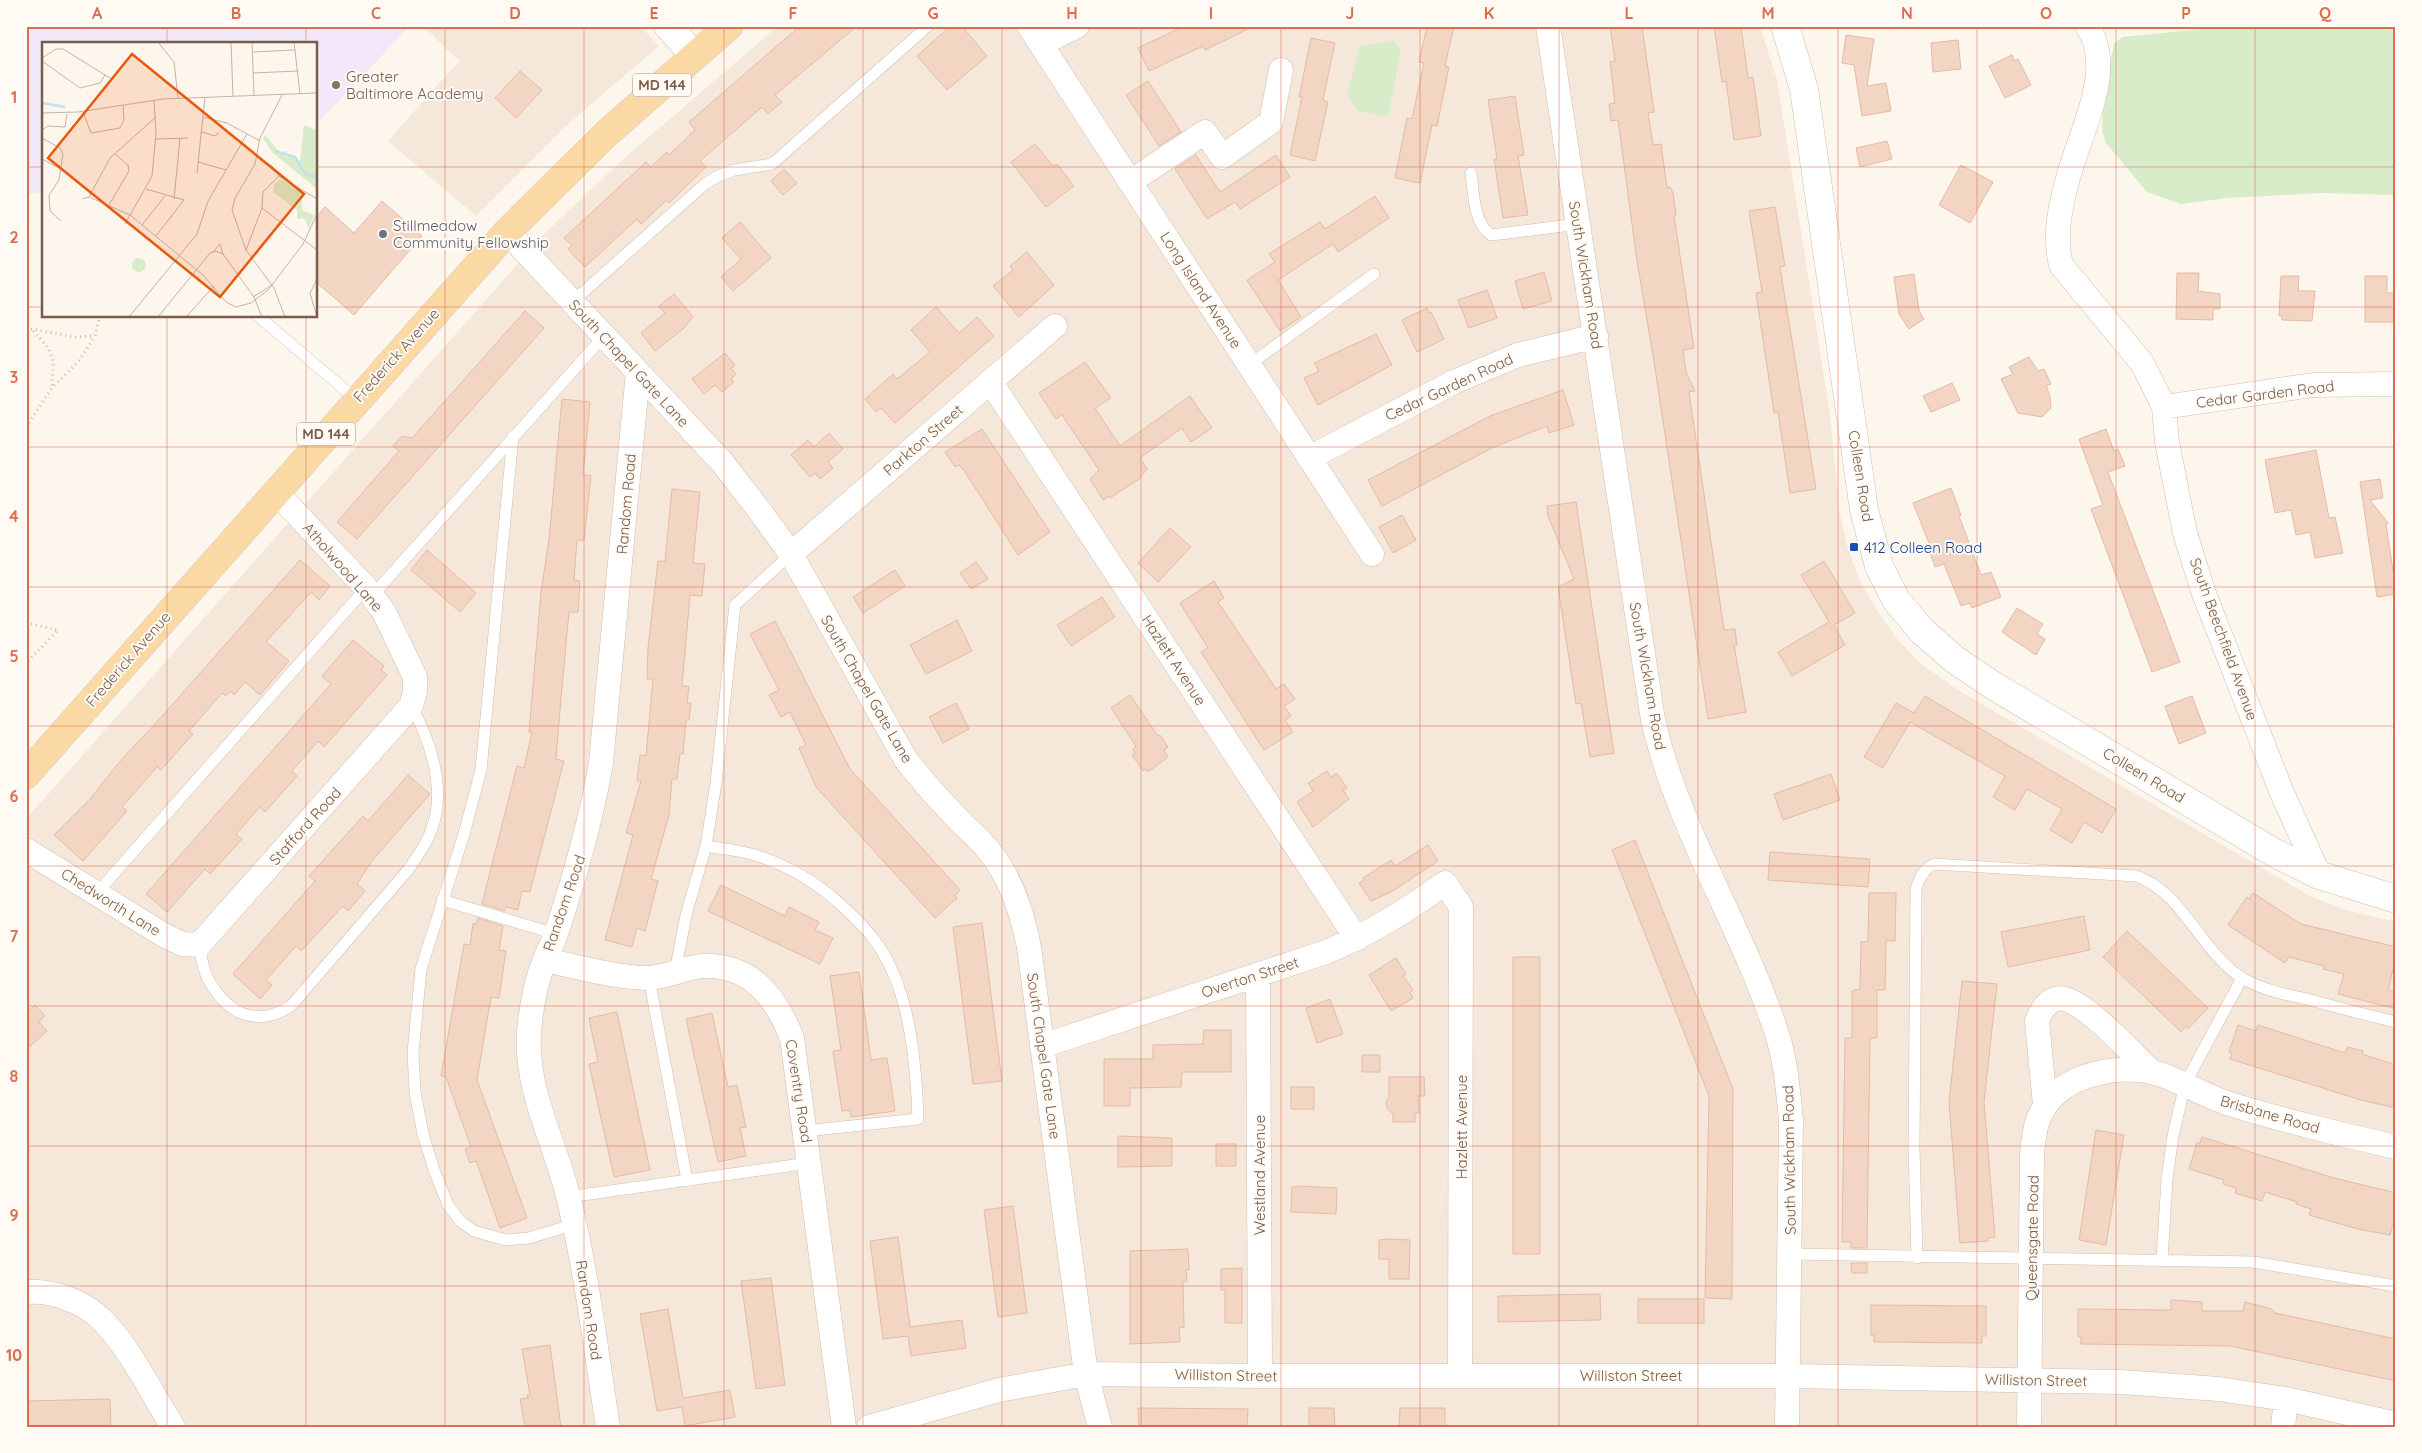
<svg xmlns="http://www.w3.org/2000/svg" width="2422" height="1453" font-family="Quicksand,sans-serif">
<rect width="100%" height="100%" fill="#fdf6ec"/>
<path fill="#f5e8da" d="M423 26H640L659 46 566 126 476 216 388 141 459 61Z
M778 26H1760L1777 80 1830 414 1839 509 1846 542 1858 577 1876 609 1898 640 1920 663 1958 690 2310 896 2346 910 2396 922V1427H26V819L546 232 622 160Z"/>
<path fill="#f3e8fa" d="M26 26H410L316 125V44H44V192L26 194Z"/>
<path fill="#d8ecc9" d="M2233 26H2396V195L2321 193 2228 198 2181 204 2147 192 2106 143 2102 131 2104 93 2114 44 2122 37Z
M1394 41 1401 51 1388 117 1358 111 1347 96 1360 46Z"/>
<path fill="#f3d5c3" stroke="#e6bba3" d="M800 26H857L775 95 782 102 768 114 762 107 700 161 706 167 669 203 667 200 641 224 637 219 585 267 568 249 572 245 564 238 646 162 651 167 667 152 669 155 695 130 689 122Z
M950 26H962L987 56 947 90 917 56Z
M1184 26H1254L1205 50 1203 46 1149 71 1138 48Z
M1427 26H1454L1445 66 1449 67 1437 126 1432 125 1420 183 1395 178 1407 118 1412 119 1424 63 1419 62Z
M1610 26H1642L1654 112 1648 113 1653 145 1661 144 1667 188 1670 187 1673 193 1676 215 1674 216 1694 348 1683 350 1686 372 1695 391 1689 392 1724 630 1735 629 1737 645H1734L1746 712 1708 719 1653 355 1637 261 1618 120 1611 121 1609 104 1615 103 1610 62 1615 61Z
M1714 26H1741L1748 78 1753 77 1761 136 1734 140 1726 81 1722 82Z
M1846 35 1874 39 1867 86 1886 83 1891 111 1862 116 1854 65 1842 63Z
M1311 38 1335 43 1323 100 1328 102 1315 161 1290 155 1302 97H1299Z
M1958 40 1961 69 1933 72 1931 43Z
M2012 55 2014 61 2018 59 2031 85 2005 98 1989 66Z
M520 71 542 90 516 118 495 98Z
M1148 81 1181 132 1159 146 1126 95Z
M1515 96 1524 155 1518 156 1528 215 1503 218 1494 159H1497L1488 100Z
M1887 141 1892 159 1860 167 1856 148Z
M1035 144 1053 166 1057 164 1074 186 1046 207 1011 162Z
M1196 155 1220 192 1276 155 1290 177 1240 209 1235 202 1207 219 1175 169Z
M1961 165 1993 182 1970 223 1939 205Z
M784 169 797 183 783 195 771 181Z
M1375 196 1389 218 1338 252 1333 244 1278 280 1301 317 1280 331 1247 280 1275 262 1269 254 1320 222 1325 229Z
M382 201 422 236 354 315 316 282V217L325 207 354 233Z
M1775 207 1785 266 1780 267 1816 489 1790 493 1778 412 1774 413 1756 293 1762 292 1749 211Z
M740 222 771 258 733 291 721 277 741 259 722 238Z
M1027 252 1054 285 1019 317 993 286 1013 270 1010 266Z
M1544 272 1552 301 1523 309 1515 281Z
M2177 273H2199L2198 291 2220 294V309H2213V320L2176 319Z
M1914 274 1919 311 1924 319 1909 329 1899 314 1894 277Z
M2281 276H2299L2298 291H2315L2312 321 2282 320V316H2279Z
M2365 276H2387V293H2396V322H2365Z
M1487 290 1497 318 1469 328 1458 300Z
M674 294 693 317 683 329 655 351 641 333 665 313 659 306Z
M936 307 959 333 977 317 994 336 895 423 881 408 876 412 865 399 893 374 897 379 930 352 911 330Z
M1427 308 1429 313 1431 312 1444 339 1417 352 1402 320Z
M525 311 544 328 357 539 337 522 399 451 393 446 402 436 412 438Z
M1376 334 1392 365 1318 405 1304 378 1319 371 1314 363Z
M725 353 735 365 731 369 736 374 731 379 734 382 722 392 715 385 704 394 692 379Z
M2029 357 2038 371 2044 369 2051 384 2046 386 2050 396 2051 408 2042 417 2018 413 2001 379 2013 374 2009 367Z
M1085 362 1111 398 1095 408 1120 446 1190 396 1212 428 1191 442 1182 428 1140 458 1147 469 1139 479 1110 498 1109 496 1103 500 1090 479 1099 470 1062 415 1056 419 1039 393Z
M1952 383 1960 400 1931 412 1923 396Z
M1563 390 1574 425 1549 433 1547 426 1492 448 1382 506 1368 480 1490 416Z
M562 399 590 402 583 475H591L584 540H577L574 580 580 581 578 612H569L561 698 556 759 564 761 530 892 522 891 518 910 506 907 505 911 482 904 517 766 524 768 532 732H529L541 592 549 539Z
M982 429 1050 532 1018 555 965 472 959 465 955 467 945 452Z
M2106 429 2114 451 2118 449 2125 466 2108 472 2180 662 2152 672 2091 509 2103 505 2079 439Z
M829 433 843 449 828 462 833 468 820 479 815 473 810 477 791 455 808 440 814 447Z
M2316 450 2329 518 2335 517 2343 553 2315 558 2310 532 2296 535 2291 510 2275 513 2265 460Z
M2380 479 2383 498 2370 500 2388 523 2386 525 2394 577H2396V594L2377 597 2360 482Z
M1951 488 1961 515 1959 516 1981 575 1991 572 2001 597 1972 608 1970 603 1961 606 1944 564 1935 567 1927 544 1929 543 1913 503Z
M672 489 700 492 693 563 705 564 702 596 690 595 682 686H689L687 703H691L689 720H686L683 754H680L677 779H672L669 815 651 879 658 881 645 931 637 928 632 947 605 940 633 835 626 833 641 781H637L640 755 646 756 653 679H647L648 648 658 561H665Z
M1576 502 1614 753 1590 757 1581 703 1576 704 1558 587 1574 579 1548 516 1547 506Z
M1402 515 1416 540 1393 553 1379 527Z
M1170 528 1191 547 1158 582 1138 563Z
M427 550 476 593 460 612 411 570Z
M300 560 330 586 319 600 311 592 266 642 289 661 260 695 245 682 234 695 231 691 226 696 222 693 189 731 193 734 161 770 157 767 122 807 127 811 83 861 54 835 90 799 121 760 156 723Z
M1824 561 1855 613 1834 625 1845 645 1792 676 1778 652 1829 622 1801 575Z
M976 562 988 579 971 589 960 573Z
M895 570 905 586 863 613 853 597Z
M1214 581 1224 598 1218 602 1276 689 1284 684 1295 699 1284 706 1291 716 1285 720 1293 732 1264 750 1201 652 1208 648 1180 603Z
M1102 597 1115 617 1071 646 1057 625Z
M2017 608 2043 624 2037 634 2045 639 2036 655 2002 632Z
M957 620 972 651 926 674 910 645Z
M775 621 850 769 960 890 955 895 957 898 935 918 816 787 799 748 806 745 790 712 781 717 769 695 779 690 750 634Z
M353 640 384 666 381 670 387 675 324 747 318 741 292 771 297 776 265 812 260 807 236 834 242 839 210 874 205 869 167 912 146 894 331 684 322 676Z
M1130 695 1158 736 1160 735 1168 747 1164 750 1168 757 1148 772 1146 769 1143 771 1132 755 1135 753 1133 749 1136 746 1111 708Z
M1925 696 2116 809 2102 833 2084 822 2072 843 2050 830 2062 809 2027 789 2015 810 1993 797 2005 776 1910 722 1883 768 1864 757 1896 703 1914 713Z
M2192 696 2206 733 2179 744 2165 706Z
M956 703 969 729 943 743 929 717Z
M1327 771 1331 777 1337 773 1347 788 1343 790 1349 799 1313 827 1297 802 1313 791 1308 783Z
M1831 774 1840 800 1783 820 1774 794Z
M408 775 430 794 372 861 357 884 365 891 360 897 348 911 343 906 301 951 296 946 266 980 272 985 260 999 233 974 315 881 309 876 363 816 368 821Z
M1635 840 1733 1089 1732 1299 1705 1298 1709 1096 1612 850Z
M1428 845 1438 861 1391 892 1371 901 1359 883 1364 880 1363 878 1391 860 1395 866Z
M1770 852 1870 859 1868 887 1768 880Z
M721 885 785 916 789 907 819 922 815 930 833 938 820 964 708 911Z
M1869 893H1896L1895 941H1886L1885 990H1877V1038H1870L1867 1248H1851V1242H1842L1845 1038H1852V991L1860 989 1861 942 1868 941Z
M2253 893 2301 924 2396 947V957L2388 990 2396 992V1009L2338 994 2344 974 2323 969 2324 966 2289 957 2285 963 2228 925 2247 897 2249 899Z
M2084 916 2090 950 2008 967 2001 932Z
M478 918 503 926 499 950 506 951 499 998 491 997 477 1080 527 1218 500 1228 476 1161 470 1163 465 1149 471 1147 446 1077 441 1076 464 944 470 945 473 923 476 924Z
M982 923 1002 1081 973 1084 953 927Z
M2127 931 2208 1008 2188 1029 2186 1026 2181 1032 2103 957Z
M1513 957H1540V1254H1513Z
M1396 958 1406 974 1403 976 1413 990 1410 993 1413 998 1391 1011 1369 975Z
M859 972 871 1060 887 1058 895 1111 851 1117 850 1110 842 1111 833 1051 841 1050 830 976Z
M1962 981 1997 984 1984 1102 1995 1237 1988 1238V1241L1960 1243 1949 1102Z
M1330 999 1343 1034 1317 1043 1306 1008Z
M35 1005 45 1016 39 1022 47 1031 26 1050V1008L28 1011Z
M617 1012 650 1170 614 1177 589 1064 598 1062 589 1018Z
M712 1013 728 1087 737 1085 746 1127 740 1128 746 1156 718 1162 686 1019Z
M2238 1025 2256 1031 2258 1025 2345 1053 2348 1047 2363 1051 2362 1054 2396 1065V1108L2361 1100 2230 1059 2232 1053 2229 1052Z
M1204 1030H1231V1072H1182L1181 1087 1130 1088V1106H1104V1059H1153V1045L1203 1044Z
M1362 1055H1380V1072H1362Z
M1389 1077H1424L1425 1096H1418L1419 1113H1415V1122H1393V1114L1387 1108 1386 1101 1389 1098Z
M1291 1087H1314V1109H1291Z
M2096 1130 2124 1135 2106 1245 2079 1240Z
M1118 1136 1172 1138V1166L1118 1167Z
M2202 1137 2334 1178 2396 1193V1228L2392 1227 2390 1235 2358 1229 2309 1215 2311 1209 2296 1204 2297 1202 2265 1192 2262 1201 2235 1193 2236 1188 2223 1184 2224 1180 2189 1169 2197 1143H2200Z
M1216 1144H1236V1166H1216Z
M1299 1186 1337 1188 1336 1214 1291 1212 1292 1187Z
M1013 1206 1027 1313 998 1317 984 1210Z
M898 1237 910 1327 962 1320 966 1348 911 1356 908 1336 883 1339 870 1241Z
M1390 1239 1410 1240 1409 1279H1389V1259H1379V1240Z
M1188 1249 1189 1270H1186L1187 1281 1183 1282 1184 1327 1179 1328 1180 1342 1130 1344V1251Z
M1851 1263H1867V1273H1852Z
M1242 1268V1323H1225V1290H1221V1269Z
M771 1278 785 1385 756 1389 741 1281Z
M1600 1294 1601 1320 1498 1322V1296Z
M1638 1299H1704V1323H1638Z
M2171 1300 2202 1302V1311H2243L2245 1302 2272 1309 2275 1313 2396 1339V1381L2230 1346 2081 1344V1337H2078V1309L2171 1310Z
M1871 1305 1986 1306V1336H1982V1343L1874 1342V1335H1871Z
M668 1309 683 1398 730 1390 735 1417 685 1426 682 1407 657 1411 640 1314Z
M550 1345 561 1427H525L520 1399 528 1398 527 1395H530L522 1349Z
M110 1399 111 1427H26V1401Z
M1138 1408 1248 1409 1247 1427H1139Z
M1309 1408H1334L1335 1427H1309Z
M1400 1408H1445V1427H1399Z"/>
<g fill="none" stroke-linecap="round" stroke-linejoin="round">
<defs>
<path id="service" d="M1471 173C1474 193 1473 223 1491 235L1579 224
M572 302 705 184 718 176 734 170 772 164 928 26
M258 316 357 400
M1249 365 1374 274
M513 436 481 770 464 834 421 969 413 1053 415 1092 423 1134 434 1170 448 1205 460 1221 474 1231 506 1240 529 1238 575 1224
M372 596 604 336
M706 846C722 849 739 850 755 855 787 865 815 881 840 904 851 914 863 925 872 937 910 984 916 1061 918 1119L805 1131
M96 894 366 588
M442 900 556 934
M199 945C201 956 203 970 208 979 227 1014 256 1028 291 1006L408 870C417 857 426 845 431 831 447 791 431 741 411 706
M675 972 686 915 706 846 716 783 735 605 791 554
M649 978 687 1180
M568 1197 809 1163
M1791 1254 2253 1262 2396 1286
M1917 1258 1914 1148 1916 889C1920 877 1923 870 1934 864L2136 876C2182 891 2201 952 2242 978 2262 990 2288 995 2311 1000 2339 1008 2367 1015 2396 1022
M2162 1259 2167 1179 2173 1136 2185 1084 2242 978"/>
<path id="minor" d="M1029 26 1372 554
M1548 26 1653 720C1678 829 1741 925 1776 1031 1786 1060 1788 1090 1791 1121L1787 1427
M2087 26C2117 68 2079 135 2068 178 2060 207 2054 236 2061 265L2142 363 2164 407 2167 442 2185 533 2203 591 2282 793 2319 875
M1041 44 1077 26
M1130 182 1205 132 1222 157 1271 122 1281 70
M507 232 721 461 756 506 791 554 906 760C922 780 938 799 956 817 972 834 990 848 1001 868 1016 893 1023 919 1029 947L1086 1374 1100 1427
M990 381 1357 939
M2164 407 2313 385 2396 384
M1309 458 1454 382 1518 355 1596 336
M791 554 1055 326
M26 850 167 937 183 944 199 945 411 706 415 692V677L384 612 366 588 275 491
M545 960C578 967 613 977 647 978 666 978 684 967 703 966 752 964 776 998 792 1038L844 1427
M1258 974 1260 1376
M1042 1046 1326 952C1369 934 1408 910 1445 883L1461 907 1460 1375
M2045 1105 2037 1021C2041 1010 2050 995 2065 999 2091 1007 2131 1053 2152 1072
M26 1292C51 1290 82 1301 100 1318 128 1344 152 1394 173 1427
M608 1427C596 1351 587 1274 569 1200 556 1143 525 1092 529 1032 531 1008 536 981 545 959 549 949 554 941 557 931 575 876 591 821 601 763L638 372
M869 1427 999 1390 1086 1374 1260 1376H1788L2121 1382 2219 1389 2286 1399 2396 1424
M2029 1427 2032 1153C2034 1136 2035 1121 2045 1106 2066 1074 2117 1065 2152 1072 2180 1079 2203 1096 2230 1104 2284 1121 2340 1134 2396 1147
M2283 1427 2286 1399"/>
<path id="tertiary" d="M668 26 695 56
M1785 26 1804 89 1864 510 1879 566 1896 600 1922 631 1954 659 1994 686 2273 852 2319 875 2396 899"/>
<path id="primary" d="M26 775 507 232 606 134 729 26"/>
</defs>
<use href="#service" stroke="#d1beb0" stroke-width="12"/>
<use href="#minor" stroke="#d1beb0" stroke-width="25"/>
<use href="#tertiary" stroke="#d1beb0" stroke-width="29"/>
<use href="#primary" stroke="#dad1cd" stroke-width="29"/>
<path stroke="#d9b8a5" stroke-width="3" stroke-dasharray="1 4" stroke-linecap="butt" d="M26 328 75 337 95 336
M33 331C55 354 54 356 52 388
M26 427 52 388 78 362 95 336 100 316
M26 623 58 630 26 663"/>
<use href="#service" stroke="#fff" stroke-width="11"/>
<use href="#minor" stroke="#fff" stroke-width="24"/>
<use href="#tertiary" stroke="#fff" stroke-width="28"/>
<use href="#primary" stroke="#fbd9a5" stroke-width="28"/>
</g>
<path fill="none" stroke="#dc6d51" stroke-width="1" stroke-opacity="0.55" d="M167 26V44M306 26V44M445 26V1427M584 26V1427M724 26V1427M863 26V1427M1002 26V1427M1141 26V1427M1281 26V1427M1420 26V1427M1559 26V1427M1698 26V1427M1838 26V1427M1977 26V1427M2116 26V1427M2255 26V1427M26 167H44M316 167H2396M26 307H44M316 307H2396M167 316V1427M306 316V1427M26 447H2396M26 587H2396M26 726H2396M26 866H2396M26 1006H2396M26 1146H2396M26 1286H2396"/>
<circle fill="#8d6e63" stroke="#fffaf3" stroke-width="2" cx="336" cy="85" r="5"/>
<circle fill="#6b7280" stroke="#fffaf3" stroke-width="2" cx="383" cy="234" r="5"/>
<rect fill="#1a4fb4" stroke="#fffaf3" stroke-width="2" x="1849" y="542" width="10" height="10" rx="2.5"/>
<g text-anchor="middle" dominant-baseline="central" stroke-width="4" stroke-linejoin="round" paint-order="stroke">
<g fill="#fffaf3" stroke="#a28b7f" stroke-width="1">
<rect x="633" y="73.5" width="58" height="23" rx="4"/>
<rect x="297" y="422.5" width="58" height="23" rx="4"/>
</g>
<g font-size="14" font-weight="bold" fill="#7a5c4d">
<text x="662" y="85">MD 144</text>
<text x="326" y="434">MD 144</text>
</g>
<g font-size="15" fill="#785e54" stroke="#fffaf3" text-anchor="start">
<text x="346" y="76">Greater<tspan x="346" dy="17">Baltimore Academy</tspan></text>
</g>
<g font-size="15" fill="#5b616d" stroke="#fffaf3" text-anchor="start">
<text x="393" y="225">Stillmeadow<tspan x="393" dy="17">Community Fellowship</tspan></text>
</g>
<g font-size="15" fill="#7a5c4d" stroke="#fffaf3">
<text transform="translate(1586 275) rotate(81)">South Wickham Road</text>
<text transform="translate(1201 290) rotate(57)">Long Island Avenue</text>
<text transform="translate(396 355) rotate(-48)">Frederick Avenue</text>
<text transform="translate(629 363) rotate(47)">South Chapel Gate Lane</text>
<text transform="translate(1449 387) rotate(-25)">Cedar Garden Road</text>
<text transform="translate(2265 394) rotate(-7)">Cedar Garden Road</text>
<text transform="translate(923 440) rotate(-41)">Parkton Street</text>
<text transform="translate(1861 476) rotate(81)">Colleen Road</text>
<text transform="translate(626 504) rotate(-85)">Random Road</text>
<text transform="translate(343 567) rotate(49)">Atholwood Lane</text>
<text transform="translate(2224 639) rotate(70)">South Beechfield Avenue</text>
<text transform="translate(128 659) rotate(-49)">Frederick Avenue</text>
<text transform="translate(1174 660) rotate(57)">Hazlett Avenue</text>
<text transform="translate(1648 676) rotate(80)">South Wickham Road</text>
<text transform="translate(867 689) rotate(60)">South Chapel Gate Lane</text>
<text transform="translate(2144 775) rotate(31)">Colleen Road</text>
<text transform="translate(305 826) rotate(-48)">Stafford Road</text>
<text transform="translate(111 902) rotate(32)">Chedworth Lane</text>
<text transform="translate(564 903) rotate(-71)">Random Road</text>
<text transform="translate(1250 977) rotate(-18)">Overton Street</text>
<text transform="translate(1044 1056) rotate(82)">South Chapel Gate Lane</text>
<text transform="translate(799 1091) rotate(81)">Coventry Road</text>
<text transform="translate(2270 1114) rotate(16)">Brisbane Road</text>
<text transform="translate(1461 1127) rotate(-90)">Hazlett Avenue</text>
<text transform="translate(1789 1160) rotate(-91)">South Wickham Road</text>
<text transform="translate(1259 1175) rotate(-90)">Westland Avenue</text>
<text transform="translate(2032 1238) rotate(-89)">Queensgate Road</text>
<text transform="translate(589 1310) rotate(81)">Random Road</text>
<text transform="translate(1226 1375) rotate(1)">Williston Street</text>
<text x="1631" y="1375">Williston Street</text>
<text transform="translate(2036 1380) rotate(1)">Williston Street</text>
</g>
<g font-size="15" fill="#164399" stroke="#fffaf3" text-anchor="start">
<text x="1864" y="547">412 Colleen Road</text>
</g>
</g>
<g transform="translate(42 42)">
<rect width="275" height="275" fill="#fdf6ec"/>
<path d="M262 83 275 88V147L231 111 221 96 223 93 237 110 245 109 243 115 252 114 258 119ZM239 137 260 151V168L272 173 267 187 262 176 255 177V168L231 150 232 142ZM90 223a7 7 0 1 1 14 0a7 7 0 1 1-14 0Z" fill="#d8ecc9"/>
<path fill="none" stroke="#bfe3e8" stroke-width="2.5" d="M0 61 23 65M233 109 253 115 263 132 275 135"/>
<path fill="none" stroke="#c5b3a7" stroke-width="1" d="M116 0 132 20 136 56M189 0 191 54M210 0 212 54M252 0 258 52M211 10 253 8M0 16 14 7H21L68 36M0 19 38 46 58 41 63 33M211 31 256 29M240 53 218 96 213 122 193 156 190 168 204 208 232 246 243 275M41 70 49 91 78 86 82 78 81 63M0 71 36 70 121 57 275 51M161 75 185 81 218 99M0 88 6 84 23 85 25 72M160 90 173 94 177 91M0 96 18 106 21 112 17 138 7 153M114 97 146 96M0 117 19 127M156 120 184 128M155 131 163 55M237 134 275 157M104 147 142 158 114 194M7 153 8 169 19 179M47 155 88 173 161 233 184 260 194 265 209 261 226 248 261 202 275 172M40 157 47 155 68 116 114 75M132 157 138 96M67 163 87 129 86 123 73 112M220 166 275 208M83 182 110 134 114 92 112 58M100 183 123 154M204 208 220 166 221 150 237 134 231 125 216 115M172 209 178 202 181 212M211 255 230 243M87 275 155 192 166 159 205 92M116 275 168 211 174 209 181 212 212 255 220 275M144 275 172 244M275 275 268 251 275 237"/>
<path fill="#e8590c" fill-opacity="0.15" stroke="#e8590c" stroke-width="2.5" d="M90 12 262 152 178 255 6 116Z"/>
<rect width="275" height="275" fill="none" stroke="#7a5c4d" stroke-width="2.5"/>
</g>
<rect width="2422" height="1453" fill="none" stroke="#fffaf3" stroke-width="55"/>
<rect x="28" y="28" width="2366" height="1398" fill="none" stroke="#dc6d51" stroke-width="2"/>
<g font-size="16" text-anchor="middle" font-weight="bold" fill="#dc6d51">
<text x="97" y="19">A</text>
<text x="236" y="19">B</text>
<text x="376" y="19">C</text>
<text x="515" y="19">D</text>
<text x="654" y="19">E</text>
<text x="793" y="19">F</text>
<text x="933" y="19">G</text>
<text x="1072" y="19">H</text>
<text x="1211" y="19">I</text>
<text x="1350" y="19">J</text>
<text x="1489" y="19">K</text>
<text x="1629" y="19">L</text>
<text x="1768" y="19">M</text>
<text x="1907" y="19">N</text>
<text x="2046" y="19">O</text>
<text x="2186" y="19">P</text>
<text x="2325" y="19">Q</text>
<text x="14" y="103">1</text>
<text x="14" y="243">2</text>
<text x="14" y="383">3</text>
<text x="14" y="522">4</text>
<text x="14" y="662">5</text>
<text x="14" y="802">6</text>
<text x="14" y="942">7</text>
<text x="14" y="1082">8</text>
<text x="14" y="1221">9</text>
<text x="14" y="1361">10</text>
</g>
</svg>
